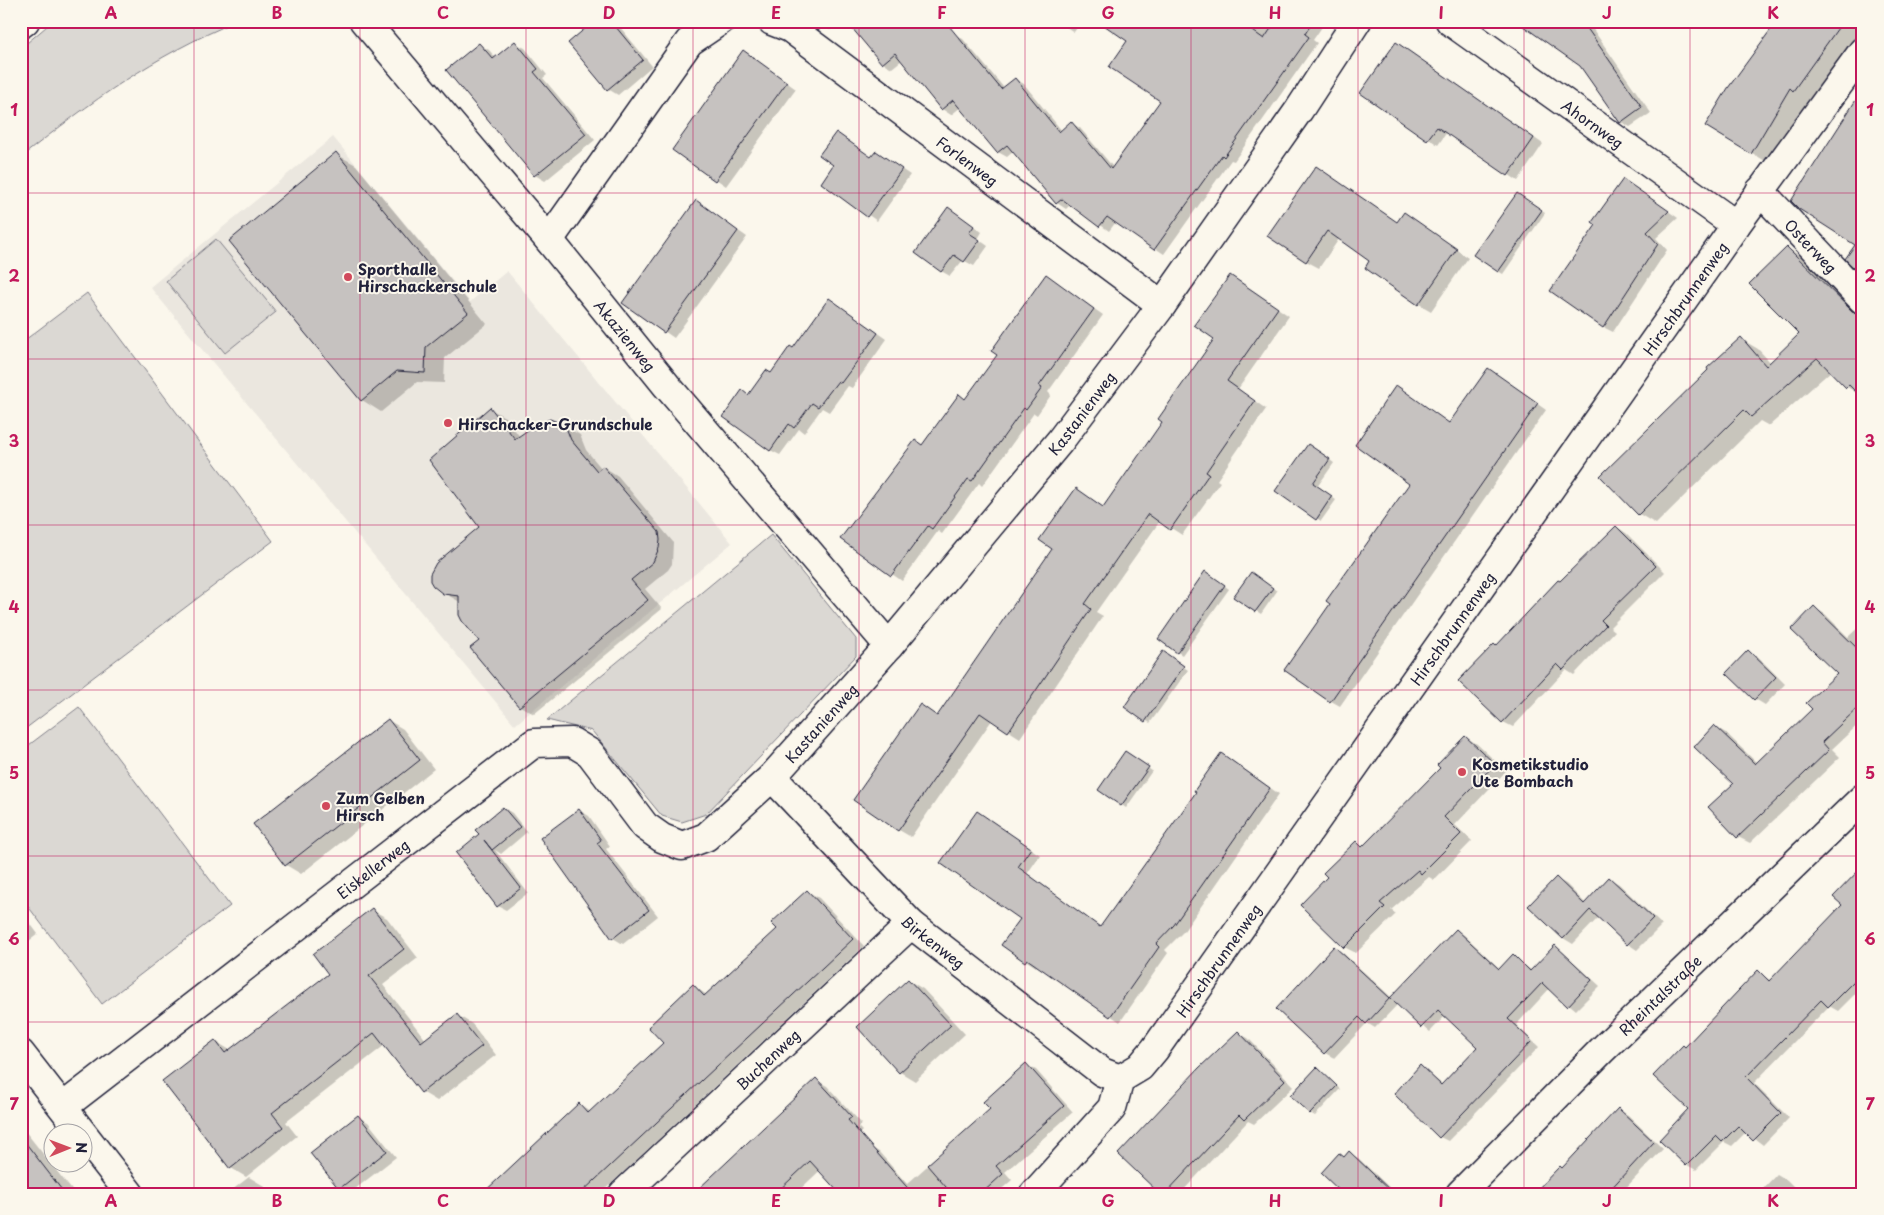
<svg xmlns="http://www.w3.org/2000/svg" width="1884" height="1215" font-family="'Playpen Sans',sans-serif">
<rect width="100%" height="100%" fill="#fbf7ec"/>
<filter id="ink" filterUnits="userSpaceOnUse"><feTurbulence type="fractalNoise" baseFrequency=".02" numOctaves="2"/><feDisplacementMap in="SourceGraphic" scale="10" xChannelSelector="R" yChannelSelector="G"/><feConvolveMatrix kernelMatrix="1 2 1 2 8 2 1 2 1" color-interpolation-filters="sRGB"/></filter>
<g filter="url(#ink)">
<path fill="#ebe7df" d="M333 137 470 302 507 271 732 543 515 725 150 287Z"/>
<path fill="#dbd8d3" stroke="#7e7d87" d="M53 21H237C153 56 92 101 21 157V48Z
M216 239 276 312 225 353 166 281Z
M87 293 273 541 21 732V343Z
M771 535 856 639V656L706 814 682 822 662 816 592 731 547 720Z
M79 707 230 906 102 1004 21 897V751Z"/>
<path fill="#0003" d="M596 21H615L652 66 618 95 608 89Z
M819 21H841L830 30Z
M848 21 954 34 963 39 1004 88 1015 79 1024 84 1062 131 1071 123 1080 128 1113 167 1162 101 1129 41 1125 21H1326L1313 40 1317 43 1234 161 1231 160 1164 254 1116 222 1109 231 1071 204 1066 209 1057 203 1014 151 1007 157 998 152 961 107 951 115 942 109 902 60 892 68 883 63Z
M1057 21H1082L1074 32Z
M1519 21H1596L1592 28 1651 113 1630 127 1621 122 1581 65Z
M1778 21H1863V27L1855 37 1859 40 1772 165 1707 126Z
M515 43 525 48 547 75 543 78 595 140 545 181 535 175 447 71 479 44 489 50 496 58Z
M1406 49 1543 144 1518 181 1447 132 1438 145 1362 93Z
M753 58 796 89 726 186 673 149Z
M836 134 872 158 876 152 910 175 877 221 823 183 835 165Z
M336 154 356 165 487 324 445 358 444 383 417 382 381 412 362 400Z
M1317 167 1398 223 1416 221 1468 258 1431 311 1419 304 1371 261 1339 239 1319 268 1306 261Z
M1633 186 1678 218 1656 238 1667 250 1613 332 1603 327Z
M1522 197 1545 213 1503 274 1498 271Z
M706 208 747 237 674 338 624 303Z
M957 214 982 232 978 239 988 246 974 266 963 260 950 276 941 271Z
M1787 248 1804 258 1863 316 1859 394 1847 387 1831 371 1769 426 1760 421 1656 524 1639 514 1741 339 1758 349 1771 363 1800 334Z
M1047 276 1103 315 1048 392 1051 395 1037 415 1034 413 982 486 979 483 942 534 938 531 902 581 842 539 965 400 998 355Z
M1242 283 1289 316 1238 389 1266 409 1217 480 1220 482 1182 535 1160 521 1096 612 1103 616 1020 738 992 720 911 837 899 830 855 800 938 717 1104 508 1164 421 1215 339Z
M830 299 887 339 852 388 848 386 829 412 822 408 804 433 799 429 780 455 770 450 743 392 749 396 771 374 794 349Z
M1497 375 1546 410 1340 706 1331 701 1332 604 1450 424Z
M490 409 505 417 520 437 564 426 580 435 586 450 602 469 604 467 618 476 673 542 672 564 668 570 645 589 662 609 534 714 520 706 460 602 444 593 481 527Z
M1313 448 1334 463 1317 487 1336 500 1321 521 1277 491Z
M1617 527 1626 533 1665 572 1610 627 1615 631 1574 675 1566 670 1513 727 1503 722 1460 681 1497 647Z
M1210 575 1229 589 1182 655 1159 639Z
M1256 576 1277 591 1261 614 1235 597Z
M1814 608 1825 614 1848 637 1863 623V720L1832 749 1840 757 1750 843 1738 837 1735 784 1715 727 1726 733 1757 763 1814 709 1839 674Z
M1748 652 1758 657 1785 684 1765 705 1755 699 1727 673Z
M1168 656 1188 670 1150 723 1126 707Z
M388 720 403 729 434 769 301 874 286 865 254 825Z
M1465 737 1477 744 1506 771 1455 825 1472 841 1434 880 1429 877 1391 910 1396 914 1356 953 1344 947 1328 877 1356 842 1363 847 1441 768Z
M1130 755 1152 771 1126 808 1099 789Z
M1231 760 1279 794 1184 931 1165 950 1168 953 1120 1022 1037 964 1036 967 1003 945 1022 918 987 818 1040 855 1027 874 1101 928Z
M504 808 512 813 527 832 501 854 495 850 528 893 506 910 498 906 481 835Z
M579 810 589 816 610 846 606 849 658 916 623 944 613 938Z
M1863 868V986L1838 1011 1829 1006 1754 1083 1789 1118 1763 1145 1746 1132 1732 1146 1724 1142 1696 1170 1687 1165 1661 1140 1690 1109 1685 1048 1759 972 1771 981 1844 905Z
M1556 879 1566 884 1586 904 1610 879 1619 884 1662 925 1637 950 1628 944 1599 917 1573 944 1563 938Z
M807 891 819 898 864 946 600 1194H483L579 1104 591 1112 665 1043 693 986 707 995 778 929Z
M372 910 387 918 418 958 383 985 426 1040 457 1015 472 1024 496 1055 437 1101 422 1092 385 1045 286 1122 297 1136 246 1177 231 1168 215 1041 230 1050 330 974Z
M21 911 38 934 21 947Z
M1456 930 1464 935 1500 969 1513 956 1532 971 1555 947 1563 952 1600 986 1576 1010 1550 988 1516 1025 1539 1047 1448 1141 1440 1137 1421 1067 1443 1085 1479 1047 1445 1016 1430 1032 1398 1004 1375 1028 1367 1023 1334 1058 1325 1053 1278 1009 1334 948 1343 953 1392 998Z
M908 980 923 989 965 1034 915 1081 900 1072 858 1027Z
M1238 1033 1248 1038 1294 1086 1254 1124 1248 1121 1180 1194H1162Z
M1026 1065 1036 1070 1073 1112 1005 1172 1012 1180 996 1194H841L870 1147 879 1152 907 1184 991 1109Z
M1317 1069 1340 1089 1315 1116 1310 1113Z
M816 1080 827 1086 862 1124 858 1127 862 1131 795 1194H695Z
M1618 1110 1628 1115 1663 1149 1620 1194H1534L1562 1169Z
M358 1117 368 1122 396 1157 350 1193 340 1188Z
M21 1126 75 1194H21Z
M1349 1153 1358 1158 1393 1191 1390 1194 1345 1158Z
M1777 1174 1787 1180 1801 1194H1758Z
M249 1177 264 1186 270 1194H227Z"/>
<path fill="#c6c2c0" stroke="#22223b" d="M594 21H611L643 60 607 90 568 43Z
M846 21H945L1001 89 1015 78 1059 132 1071 121 1111 169 1160 101 1109 67 1127 41 1098 21H1239L1264 39 1276 21H1313L1305 34 1309 37 1224 157 1222 155 1154 250 1107 217 1099 227 1062 199 1056 204 1007 145 997 153 953 100 941 110 895 53 882 64Z
M1516 21H1582L1642 107 1620 123 1580 66Z
M1777 21H1843L1793 91 1790 88 1751 154 1705 126 1728 88Z
M515 41 538 69 534 72 586 134 534 176 446 70 479 43 493 59Z
M1396 42 1534 138 1508 176 1437 127 1427 140 1360 93Z
M743 50 787 82 715 181 672 150Z
M1863 89V277L1845 259 1855 245 1799 209 1791 201Z
M836 132 871 157 876 151 902 169 867 217 821 183 833 165 819 155Z
M336 152 468 313 426 347 425 373 397 371 361 401 229 241Z
M1316 166 1397 222 1404 212 1457 249 1418 305 1365 268 1369 261 1327 231 1306 262 1267 236Z
M1623 179 1669 211 1647 232 1658 244 1603 328 1550 291 1596 225 1592 222Z
M1517 193 1542 210 1498 272 1473 255Z
M696 200 738 231 664 333 622 303Z
M948 207 974 226 969 233 980 240 964 262 954 255 941 272 915 253Z
M1787 247 1852 311 1863 315V399L1849 385 1846 388 1817 358 1751 417 1744 410 1638 515 1600 476 1708 370 1707 368 1741 337 1766 366 1799 334 1749 284Z
M1046 274 1094 309 1039 386 1042 388 1026 410 1024 408 972 481 968 479 932 529 928 526 891 576 840 539 915 440 922 445 959 394 965 399 997 355 991 351Z
M1230 275 1278 308 1227 381 1255 401 1206 472 1209 474 1170 530 1148 514 1085 604 1091 609 1008 732 980 713 898 831 853 800 920 704 937 716 1052 549 1039 540 1076 488 1103 507 1162 422 1158 419 1214 339 1194 325Z
M829 298 878 333 841 383 838 381 818 407 812 403 794 428 789 424 770 451 723 417 742 390 748 395 766 370 771 373 790 346 793 348Z
M1488 368 1538 403 1330 702 1284 670 1330 604 1326 601 1409 484 1355 445 1396 385 1449 423Z
M490 407 515 439 535 425 550 419 565 425 571 440 597 471 603 466 659 532 660 540 659 548 653 562 631 580 648 600 519 707 470 648 479 641 462 621 459 615V596L443 594 433 586 430 581V574L436 563 479 527 429 460Z
M1308 444 1330 459 1313 483 1332 496 1316 520 1275 491Z
M1616 526 1656 566 1601 620 1606 625 1563 670 1557 664 1502 723 1458 681 1494 644 1496 646 1558 580 1560 581Z
M1205 571 1225 585 1177 653 1158 639Z
M1251 572 1273 588 1255 612 1233 597Z
M1814 606 1861 652 1863 650V703L1822 742 1829 750 1737 838 1708 807 1733 784 1694 747 1714 725 1755 764 1812 709 1806 703 1837 674 1791 630Z
M1748 650 1776 677 1754 700 1726 673Z
M1163 651 1184 666 1145 722 1124 707Z
M388 719 420 760 285 866 253 824Z
M1465 736 1495 764 1444 817 1461 834 1421 874 1418 870 1380 903 1385 907 1344 948 1300 905 1327 877 1323 873 1356 841 1362 847 1440 768 1437 765Z
M1125 751 1149 767 1121 806 1098 790Z
M1221 753 1270 788 1174 925 1156 944 1159 947 1110 1017 1027 959 1025 962 1001 945 1020 919 940 863 977 811 1031 848 1018 867 1100 927 1196 792 1194 791Z
M503 807 520 827 492 850 484 840 521 888 497 907 456 853 479 834 475 830Z
M579 809 601 840 597 843 649 910 612 939 540 838Z
M1863 866V972L1828 1007 1821 1000 1746 1077 1781 1113 1753 1141 1738 1126 1722 1142 1716 1136 1686 1166 1659 1140 1688 1109 1653 1076 1683 1045 1685 1047 1758 970 1769 981 1842 905 1833 897Z
M1556 877 1584 904 1609 877 1653 918 1627 945 1590 910 1563 939 1528 906Z
M807 890 853 939 580 1194H482L579 1103 588 1113 663 1043 648 1027 693 984 704 996 777 929 771 923Z
M372 908 404 949 369 976 421 1042 457 1014 482 1046 421 1093 374 1033 272 1113 283 1127 230 1169 162 1081 215 1040 225 1053 328 974 313 954Z
M1456 929 1499 969 1513 954 1530 971 1555 945 1592 980 1567 1007 1542 983 1508 1019 1532 1041 1439 1138 1394 1094 1420 1065 1441 1085 1477 1047 1438 1010 1421 1028 1390 998Z
M1334 946 1390 998 1366 1024 1359 1017 1324 1054 1276 1009Z
M908 979 951 1025 899 1073 857 1027Z
M1238 1031 1285 1080 1244 1120 1239 1115 1165 1194H1160L1118 1154 1199 1068Z
M1026 1063 1064 1106 996 1166 1003 1174 981 1194H952L927 1165 990 1109 983 1102Z
M1317 1067 1337 1086 1310 1114 1290 1096Z
M816 1078 852 1117 848 1120 913 1194H840L810 1161 775 1194H693Z
M1618 1108 1654 1142 1606 1194H1533L1560 1166 1562 1168Z
M358 1115 387 1151 339 1189 310 1153Z
M21 1137 65 1194H30L21 1183Z
M1349 1151 1394 1194H1343L1321 1173 1339 1153 1344 1157Z"/>
<g fill="none" stroke-linecap="round" stroke-linejoin="round">
<defs>
<g id="street">
<path id="s1" d="M364 21 549 240 667 386 889 646"/>
<path id="s2" d="M772 21 790 28 1162 305"/>
<path id="s3" d="M1450 21 1736 225"/>
<path id="s4" d="M1760 191 1863 300"/>
<path d="M549 240 689 42 720 21"/>
<path id="s5" d="M772 777 911 924 1102 1072 1120 1079"/>
<path d="M21 1054 130 1194"/>
<path id="s6" d="M63 1107 534 743 572 742 590 753 645 826 662 838 682 846 706 837 772 777 889 646 1060 441 1162 305 1299 110 1357 21"/>
<path id="s7" d="M623 1194 911 924"/>
<path id="s8" d="M1034 1194 1112 1108 1120 1079 1140 1067 1155 1049 1736 225 1863 51"/>
<path id="s9" d="M1460 1194 1602 1050 1863 798"/>
</g>
<path id="highway" d="M21 24 25 21"/>
</defs>
<use href="#street" stroke="#22223b" stroke-width="31"/>
<use href="#highway" stroke="#22223b" stroke-width="31"/>
<use href="#street" stroke="#fbf7ec" stroke-width="28"/>
<use href="#highway" stroke="#fbf7ec" stroke-width="28"/>
</g>
</g>
<path fill="none" stroke="#c2185b" stroke-width="1" stroke-opacity="0.55" d="M194 21V1194M360 21V1194M526 21V1194M693 21V1194M859 21V1194M1025 21V1194M1191 21V1194M1358 21V1194M1524 21V1194M1690 21V1194M21 193H1863M21 359H1863M21 525H1863M21 690H1863M21 856H1863M21 1022H1863"/>
<g fill="#d1495b" stroke="#fbf7ec" stroke-width="2">
<circle cx="348" cy="277" r="5"/>
<circle cx="448" cy="423" r="5"/>
<circle cx="1462" cy="772" r="5"/>
<circle cx="326" cy="806" r="5"/>
</g>
<g text-anchor="middle" dominant-baseline="central" stroke-width="4" stroke-linejoin="round" paint-order="stroke">
<g font-size="15" fill="#22223b" stroke="#fbf7ec">
<text stroke="none"><textPath href="#s3" startOffset="176">Ahornweg</textPath></text>
<text stroke="none"><textPath href="#s2" startOffset="241">Forlenweg</textPath></text>
<text stroke="none"><textPath href="#s4" startOffset="75">Osterweg</textPath></text>
<text stroke="none"><textPath href="#s8" startOffset="1112">Hirschbrunnenweg</textPath></text>
<text stroke="none"><textPath href="#s1" startOffset="409">Akazienweg</textPath></text>
<text stroke="none"><textPath href="#s6" startOffset="1381">Kastanienweg</textPath></text>
<text stroke="none"><textPath href="#s8" startOffset="708">Hirschbrunnenweg</textPath></text>
<text stroke="none"><textPath href="#s6" startOffset="976">Kastanienweg</textPath></text>
<text stroke="none"><textPath href="#s6" startOffset="391">Eiskellerweg</textPath></text>
<text stroke="none"><textPath href="#s5" startOffset="231">Birkenweg</textPath></text>
<text stroke="none"><textPath href="#s8" startOffset="302">Hirschbrunnenweg</textPath></text>
<text stroke="none"><textPath href="#s9" startOffset="282">Rheintalstraße</textPath></text>
<text stroke="none"><textPath href="#s7" startOffset="198">Buchenweg</textPath></text>
</g>
<g font-size="15" font-weight="bold" fill="#22223b" stroke="#fbf7ec" text-anchor="start">
<text x="358" y="268">Sporthalle<tspan x="358" dy="17">Hirschackerschule</tspan></text>
<text x="458" y="423">Hirschacker-Grundschule</text>
<text x="1472" y="763">Kosmetikstudio<tspan x="1472" dy="17">Ute Bombach</tspan></text>
<text x="336" y="797">Zum Gelben<tspan x="336" dy="17">Hirsch</tspan></text>
</g>
</g>
<rect width="1884" height="1215" fill="none" stroke="#fbf7ec" stroke-width="55"/>
<g transform="translate(68 1148) rotate(89)"><circle r="24" fill="#fbf7ec" stroke="#a4a2a5"/>
<path d="M0-4L9 19L0 12L-9 19Z" fill="#d1495b"/>
<text y="-8" font-size="14" font-weight="bold" text-anchor="middle" fill="#22223b">N</text>
</g>
<rect x="28" y="28" width="1828" height="1160" fill="none" stroke="#c2185b" stroke-width="2"/>
<g font-size="16" text-anchor="middle" font-weight="bold" fill="#c2185b">
<text x="111" y="19">A</text>
<text x="277" y="19">B</text>
<text x="443" y="19">C</text>
<text x="609" y="19">D</text>
<text x="776" y="19">E</text>
<text x="942" y="19">F</text>
<text x="1108" y="19">G</text>
<text x="1275" y="19">H</text>
<text x="1441" y="19">I</text>
<text x="1607" y="19">J</text>
<text x="1773" y="19">K</text>
<text x="14" y="116">1</text>
<text x="1870" y="116">1</text>
<text x="14" y="282">2</text>
<text x="1870" y="282">2</text>
<text x="14" y="447">3</text>
<text x="1870" y="447">3</text>
<text x="14" y="613">4</text>
<text x="1870" y="613">4</text>
<text x="14" y="779">5</text>
<text x="1870" y="779">5</text>
<text x="14" y="945">6</text>
<text x="1870" y="945">6</text>
<text x="14" y="1110">7</text>
<text x="1870" y="1110">7</text>
<text x="111" y="1207">A</text>
<text x="277" y="1207">B</text>
<text x="443" y="1207">C</text>
<text x="609" y="1207">D</text>
<text x="776" y="1207">E</text>
<text x="942" y="1207">F</text>
<text x="1108" y="1207">G</text>
<text x="1275" y="1207">H</text>
<text x="1441" y="1207">I</text>
<text x="1607" y="1207">J</text>
<text x="1773" y="1207">K</text>
</g>
</svg>
